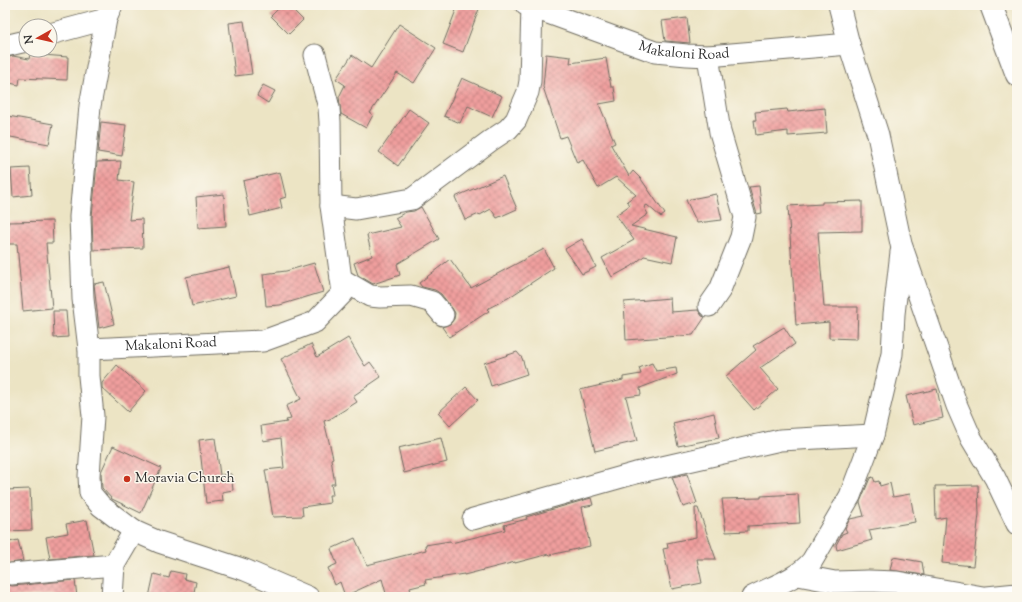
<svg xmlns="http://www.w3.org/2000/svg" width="1022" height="602" font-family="'Sorts Mill Goudy',serif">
<defs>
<pattern id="building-cross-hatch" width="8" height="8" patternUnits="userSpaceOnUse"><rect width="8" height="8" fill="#f09f9e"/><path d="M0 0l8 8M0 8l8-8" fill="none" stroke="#c38281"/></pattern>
</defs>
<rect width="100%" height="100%" fill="#fbf7ec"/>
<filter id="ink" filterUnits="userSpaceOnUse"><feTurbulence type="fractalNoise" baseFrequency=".025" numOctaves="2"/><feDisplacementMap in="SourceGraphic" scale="8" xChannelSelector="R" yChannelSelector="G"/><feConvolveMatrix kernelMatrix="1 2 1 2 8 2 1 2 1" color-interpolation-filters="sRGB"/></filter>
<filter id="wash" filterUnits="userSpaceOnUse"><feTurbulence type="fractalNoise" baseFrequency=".012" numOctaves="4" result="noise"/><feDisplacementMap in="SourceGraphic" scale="16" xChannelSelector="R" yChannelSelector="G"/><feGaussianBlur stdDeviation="0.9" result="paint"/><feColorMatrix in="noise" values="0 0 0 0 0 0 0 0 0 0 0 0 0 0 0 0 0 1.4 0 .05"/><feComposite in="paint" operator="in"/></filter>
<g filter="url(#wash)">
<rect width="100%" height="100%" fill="#ece4c4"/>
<g id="blocks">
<path fill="url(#building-cross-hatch)" d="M282 5H288L303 20 289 34 271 16Z
M458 5H469L479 9 463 52 443 44Z
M687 18 690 43 665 41 662 21Z
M244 21 252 74 235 76 229 23Z
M399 24 436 48 414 83 397 73 370 113 373 115 366 128 341 114 339 97 345 85 336 79 352 55 371 68Z
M30 54 68 57 67 80 20 78 19 85 5 82 9 57 13 56 29 59Z
M546 54 571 57 570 63 606 58 611 87H614L616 101 599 104 615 143 611 145 629 176 633 171 641 179 665 214 661 217 647 205 644 207 648 214 631 226 677 237 672 262 644 256 632 266 612 277 602 258 634 240 616 215 630 205 627 201 636 195 616 177 598 188 583 160 577 163 566 136 560 138 543 87Z
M462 78 502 96 492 117 468 106 460 123 444 116Z
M263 85 275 91 268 103 257 96Z
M825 108 827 133 788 136V131L756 135 754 120H756L755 112 787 109 788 112Z
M409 109 429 123 398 166 379 152Z
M8 116 53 124 49 144 5 136Z
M101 122 126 125 122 156 98 152Z
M121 161 119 180 134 182 129 220 142 219 143 248 93 250 92 217 97 162Z
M30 168 32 195 13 197 11 169Z
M280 172 286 197 280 199 282 208 250 216 243 181Z
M503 176 517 209 497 218 491 209 480 215 479 214 465 220 455 197Z
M759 186 762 213 757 214 749 187Z
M224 194 226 226 198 228 196 197Z
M716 194 722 220 697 223 686 200Z
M862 201V231L818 232 824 307H858L857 339 829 338V322L796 325 788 206 822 204V202Z
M421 207 439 239 397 264 400 275 373 284 358 275 354 263 372 256 367 235 401 227 395 218 406 212 414 211Z
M52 221 53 243H46L52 308 23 311 17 244H8V222Z
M582 239 596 267 582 274 565 249Z
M544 249 554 268 508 298 487 309 489 311 449 337 442 327 450 324 454 319 455 313 452 308 441 294 435 290 422 287 419 283 450 259 471 288Z
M314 263 323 292 280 305 266 306 263 274 286 271Z
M229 267 236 296 192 306 186 277Z
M104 282 114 324 99 328 94 284Z
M670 298 671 312 698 310 702 316 705 317 693 335 626 340 624 302Z
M53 311H66L68 337 54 338Z
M784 327 795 344 760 368 778 389 754 410 725 377 756 350 753 346Z
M348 338 365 366 370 362 381 377 353 396 357 402 330 419 324 421 333 458 331 459 335 484H331L333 495H329L330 503 302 507 303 516 273 517 265 470 284 468 281 438 263 441 261 426 287 422 286 420 291 419 286 406 301 399 281 359 311 344 317 357Z
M517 352 522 358 527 374 491 386 484 363Z
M652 363 656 371 676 368 677 374 640 388 641 395 626 397 637 441 595 451 580 390 623 380V377L641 374 639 368Z
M117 365 146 391 128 412 102 388V383Z
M466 387 478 400 450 426 438 413Z
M937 389 943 418 913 425 906 396Z
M714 413 719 438 678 446 673 423Z
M215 438 220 475 231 474 233 490 222 492 223 501 206 503 199 440Z
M441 438 447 462 404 473 398 448Z
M113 446 161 468 141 513 112 499 102 488 101 472Z
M687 474 697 503 683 507 672 477Z
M873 477 875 482 879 481 880 486 890 483 893 497 910 494 915 522 869 530 872 540 837 550 836 545 842 534 847 532 845 528 850 519 864 516 860 502 870 478Z
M978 485 979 514 973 566 942 563 946 517 936 519 935 486Z
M30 489 32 530 6 531 5 490Z
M798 494 800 523 748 526V531L726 532 722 499 761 498V496Z
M591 498 593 505 582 507 590 546 550 555 549 554 515 563V562L464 575V574L425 580 426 584 410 588 411 592 392 597H387L382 579 345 596 340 582 335 585 328 568 337 564 331 549 355 538 367 565 426 550 425 545 450 541 451 543 505 530 504 525 527 519 526 517Z
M695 508H698L716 559H697L702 583 672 589 663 549 668 548 667 543 696 537Z
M87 520 94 555 50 559 46 537 68 533 66 524Z
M18 540 23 561 5 564V543Z
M893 557 922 562 924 575 890 570Z
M171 571 185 574 184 579 196 582 193 597H149L154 574 169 578Z
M75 580 77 597H54V595L6 597 5 584 12 586Z"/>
</g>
</g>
<g filter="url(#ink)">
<use href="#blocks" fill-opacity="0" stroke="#6f6c61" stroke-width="1"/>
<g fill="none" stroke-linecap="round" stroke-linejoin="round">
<defs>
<g id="street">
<path d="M112 5 106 19 90 106 80 217 83 299 89 349V376L93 416 89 476 90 493 101 506 134 531"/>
<path id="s1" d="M526 5 655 52 687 55 708 56 849 44"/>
<path d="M839 5 849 44 878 135 901 244 957 406 971 438 995 478 1017 524"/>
<path d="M50 34 106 19"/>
<path d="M5 46 26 41"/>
<path d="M708 56 720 132 745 217 741 237 720 290 709 306"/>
<path d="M331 206 356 209 412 199 490 141 508 129 516 120 528 92 530 81 532 5"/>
<path d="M341 279 370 296 380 297 411 296 432 302 443 315"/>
<path id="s2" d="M89 349 263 341 315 322 343 293 331 206 330 122 329 108 315 55"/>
<path d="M473 519 636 473 780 440 873 435"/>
<path d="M11 574 114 565"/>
<path d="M798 575 835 582 868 581 897 582 983 597"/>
<path d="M112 597 114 565 134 531 159 542 245 570 308 597"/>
<path d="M752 597C773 586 797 579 812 561L850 496 873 435 892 354 894 314 901 252"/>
<path d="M987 597 1017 594"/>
</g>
<path id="highway" d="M991 5 1017 75"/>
</defs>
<use href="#street" stroke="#6f6c61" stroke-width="23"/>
<use href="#highway" stroke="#6f6c61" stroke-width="24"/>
<use href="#street" stroke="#fff" stroke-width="21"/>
<use href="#highway" stroke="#fff" stroke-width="22"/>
</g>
</g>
<circle fill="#c8321e" stroke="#fbf7ec" stroke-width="1.5" cx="127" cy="479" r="4"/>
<g text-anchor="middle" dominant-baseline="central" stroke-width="3" stroke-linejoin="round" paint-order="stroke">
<g font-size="14" fill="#2b2b2b" stroke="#fbf7ec">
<text stroke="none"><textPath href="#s1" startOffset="166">Makaloni Road</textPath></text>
<text stroke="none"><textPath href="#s2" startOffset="82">Makaloni Road</textPath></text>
</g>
<g font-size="14" fill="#2b2b2b" stroke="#fbf7ec" text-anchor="start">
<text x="135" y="479">Moravia Church</text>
</g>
</g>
<rect width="1022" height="602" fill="none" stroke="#fbf7ec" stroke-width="20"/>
<g transform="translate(38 38) rotate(262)"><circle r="19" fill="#fbf7ec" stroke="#a8a59f"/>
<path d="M0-3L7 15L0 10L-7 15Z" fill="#c8321e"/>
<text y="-6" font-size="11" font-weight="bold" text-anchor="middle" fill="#2b2b2b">N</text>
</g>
</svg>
